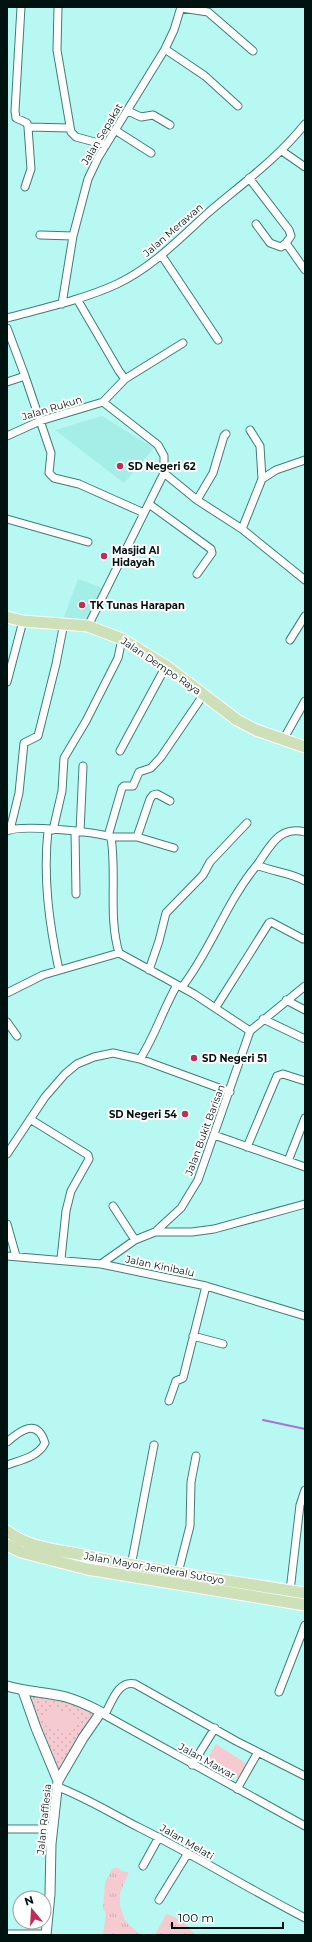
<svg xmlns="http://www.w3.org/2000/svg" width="312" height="1942" font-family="Montserrat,sans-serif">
<defs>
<pattern id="grass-tufts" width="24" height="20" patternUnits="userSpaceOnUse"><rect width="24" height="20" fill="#f5cbd1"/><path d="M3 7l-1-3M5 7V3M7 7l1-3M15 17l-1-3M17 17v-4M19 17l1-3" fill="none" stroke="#d0adb2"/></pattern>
<pattern id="garden-dots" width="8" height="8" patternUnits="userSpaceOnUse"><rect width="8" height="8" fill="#f5cbd1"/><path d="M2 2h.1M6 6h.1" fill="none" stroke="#d0adb2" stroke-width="1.8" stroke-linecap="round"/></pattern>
</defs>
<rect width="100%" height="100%" fill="#b8f8f2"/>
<path fill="#a4eee7" d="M102 416 154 448 124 483 55 430Z
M78 579 103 588 88 624 62 622Z"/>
<path fill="url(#grass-tufts)" d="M113 1868H118L122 1871 129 1872 120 1893V1906L124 1918 128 1924 141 1935H103L106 1913 103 1909 105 1882Z
M166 1914C178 1916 188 1927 196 1935H155Z"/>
<path fill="url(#garden-dots)" d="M28 1696 62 1701 101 1712 59 1784Z"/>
<path fill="#f5cbd1" d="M48 1707 78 1716 72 1733 43 1725Z
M216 1744 247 1764 239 1778 206 1760Z"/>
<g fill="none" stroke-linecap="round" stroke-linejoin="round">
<path stroke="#ab70db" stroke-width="2" d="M263 1420 305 1429"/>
<defs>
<path id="street" d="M21 7 15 111 16 118 27 123 28 127 31 169 25 187
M58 7 57 50 71 132 76 137 106 145
M181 8 208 12 253 51
M165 49 205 76 238 106
M128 111 141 117 153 115 170 125
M28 127 70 128
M115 130 151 153
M282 151 305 167
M249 178 289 230 291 236 286 243 305 270
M256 224 270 243 281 247 286 243
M40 235 73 236
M162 256 218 340
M77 299 119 371 125 379
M62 304 73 236 88 179 98 158 165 49 174 30 181 7
M7 318C44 308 82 300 117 284 153 267 180 238 209 212 242 184 278 158 305 124
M7 328 25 376 51 453 49 473 54 478 79 484 144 513
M7 382 25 376
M103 402 158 445 164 456V473
M250 430 260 446 262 479
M7 436 40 421 103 402 125 379 183 343
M197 500 213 473 224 436 226 434
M149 504 211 549 212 553 197 574
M7 519 88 542
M242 529 262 479 276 470 305 460
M88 626 164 473 197 500 242 529 305 580
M290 640 305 616
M7 682 23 621
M283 740 305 701
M120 751 166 666
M10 830 19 793 24 743 38 736 56 664 64 623
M48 830C43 878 49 923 59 970
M53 830 62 791 64 758 86 721 118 658 122 639
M7 831C21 824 95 832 111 837 117 875 108 916 119 953L194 994 250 1031
M75 831 76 894
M80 832 83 766
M108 836 122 788 124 786H133L139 772 151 768 161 757 204 694
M111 837H137L174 848
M137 837 150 799 153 795 157 794 170 801
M257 865C270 847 279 825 305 832
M149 970 159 941 166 913 203 875 210 862 247 823
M182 987C211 950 226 902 257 865 272 872 290 872 305 881
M7 993 43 975 119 953
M286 1000 305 1010
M216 1007 269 923 271 922 303 939 305 938
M263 1019 305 1039
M7 1022 17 1036
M140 1059C155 1036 163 1009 177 985
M30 1119 88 1155 89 1159 71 1191 66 1211 61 1259
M214 1135 305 1167
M247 1147 277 1076 283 1074 305 1081
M7 1154 45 1097 65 1074 77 1064 94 1057 113 1053 140 1059 230 1092
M288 1161 305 1118
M113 1206 135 1240
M7 1224 16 1256
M155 1232H192L214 1229 305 1204
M7 1256 101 1264 206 1286 305 1316
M101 1264 135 1240 155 1232 181 1208 198 1180 250 1031 305 986
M193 1336 223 1344
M169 1401 176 1381 183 1378 206 1286
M7 1465C21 1460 38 1457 45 1443 37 1418 21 1430 7 1442
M131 1566 154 1445
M178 1573 190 1526 191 1482 196 1456
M290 1591 300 1505 305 1490
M279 1692 305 1625
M101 1713 305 1826
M105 1714C112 1702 118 1680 135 1684L236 1741 305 1776
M192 1765 215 1728
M58 1787C87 1798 112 1814 140 1828 196 1856 249 1889 305 1918
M237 1789 258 1752
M7 1829H53
M143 1866 159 1837
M159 1900 188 1853
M7 1934H46"/>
<path id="secondary" d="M7 1686C26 1692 47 1692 66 1697 79 1701 90 1706 101 1712L83 1738 58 1781 51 1844 50 1894 46 1935
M23 1691 36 1728 58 1781"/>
<path id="primary" d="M7 617 23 621 88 626 122 639 166 666 237 720 256 730 305 747
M7 1531C28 1548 58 1550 84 1555 157 1571 231 1581 305 1593
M7 1545 21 1552 87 1569 305 1605"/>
</defs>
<use href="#street" stroke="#3f7d78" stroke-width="9"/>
<use href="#secondary" stroke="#3f7d78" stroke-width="11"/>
<use href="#primary" stroke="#fff" stroke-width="13"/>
<use href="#street" stroke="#fff" stroke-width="7"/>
<use href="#secondary" stroke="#fff" stroke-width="9"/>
<use href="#primary" stroke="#cee0b8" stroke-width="11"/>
</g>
<g fill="#bd2e59" stroke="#fff" stroke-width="1.5">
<circle cx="120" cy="466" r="4"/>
<circle cx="104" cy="556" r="4"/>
<circle cx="82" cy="605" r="4"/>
<circle cx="194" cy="1058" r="4"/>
<circle cx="185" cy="1114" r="4"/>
</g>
<g text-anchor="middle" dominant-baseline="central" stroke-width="4" stroke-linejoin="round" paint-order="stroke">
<g font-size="10" fill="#001210" stroke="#fff">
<text transform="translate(102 134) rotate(-59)">Jalan Sepakat</text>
<text transform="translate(173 230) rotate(-41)">Jalan Merawan</text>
<text transform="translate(52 408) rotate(-17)">Jalan Rukun</text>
<text transform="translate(161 666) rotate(34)">Jalan Dempo Raya</text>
<text transform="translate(205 1130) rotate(-70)">Jalan Bukit Barisan</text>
<text transform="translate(160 1266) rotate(12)">Jalan Kinibalu</text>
<text transform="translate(154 1568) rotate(10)">Jalan Mayor Jenderal Sutoyo</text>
<text transform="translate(207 1761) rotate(29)">Jalan Mawar</text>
<text transform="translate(44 1819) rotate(-84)">Jalan Rafflesia</text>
<text transform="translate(187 1842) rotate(30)">Jalan Melati</text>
</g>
<g font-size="10" font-weight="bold" fill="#001210" stroke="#fff" text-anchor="start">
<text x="128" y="466">SD Negeri 62</text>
<text x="112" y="550">Masjid Al<tspan x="112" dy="12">Hidayah</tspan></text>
<text x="90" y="605">TK Tunas Harapan</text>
<text x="202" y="1058">SD Negeri 51</text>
<text x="177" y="1114" text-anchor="end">SD Negeri 54</text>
</g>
</g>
<rect width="312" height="1942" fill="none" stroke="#001210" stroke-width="16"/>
<g transform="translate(32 1910) rotate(342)"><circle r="19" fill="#ffffff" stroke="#99a09f"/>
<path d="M0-3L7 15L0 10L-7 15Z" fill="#bd2e59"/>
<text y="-6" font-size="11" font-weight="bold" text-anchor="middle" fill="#001210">N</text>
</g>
<path d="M172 1922v6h111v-6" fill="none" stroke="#001210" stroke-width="2"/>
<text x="178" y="1922" font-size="12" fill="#001210" stroke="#ffffff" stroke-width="3" paint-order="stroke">100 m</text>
</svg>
